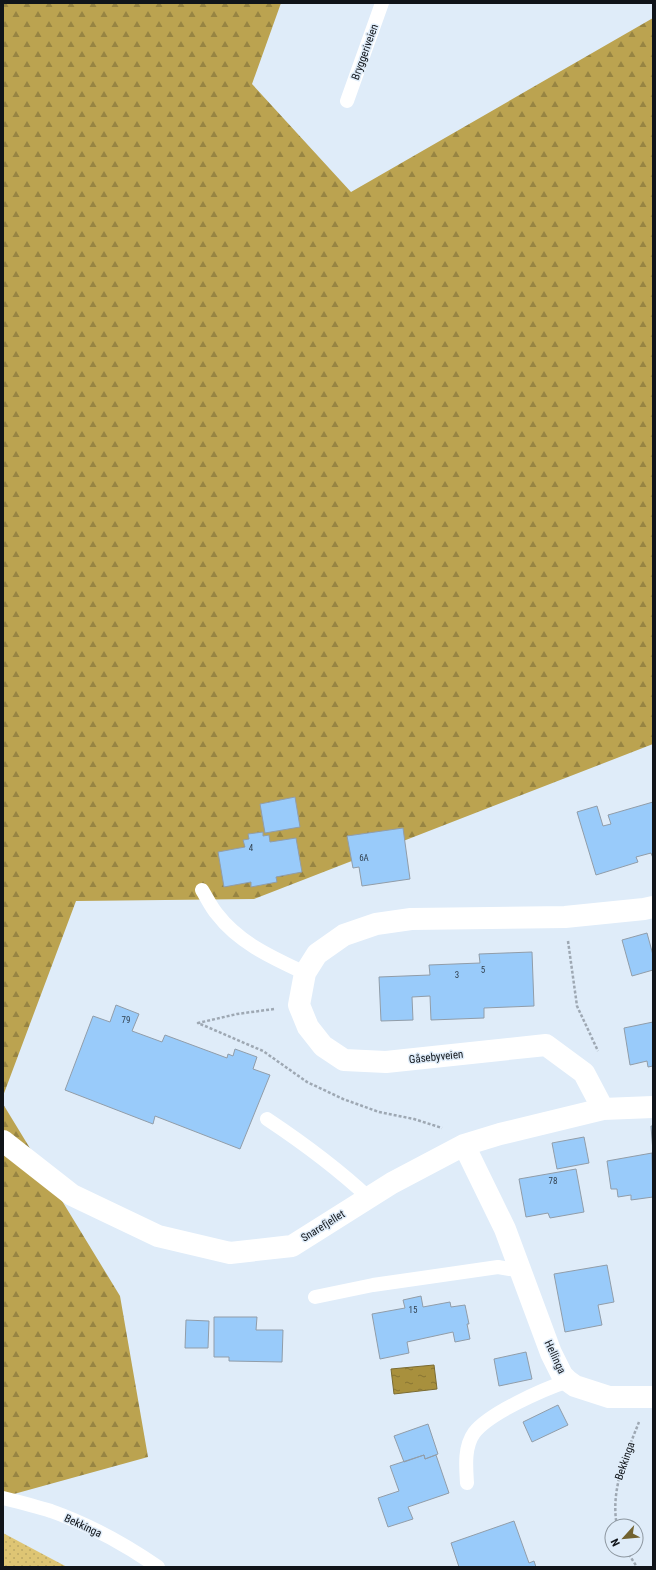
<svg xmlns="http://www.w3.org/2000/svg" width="656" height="1570" font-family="'Roboto Condensed',sans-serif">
<defs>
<pattern id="grass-dots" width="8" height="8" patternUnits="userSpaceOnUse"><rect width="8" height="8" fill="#dec574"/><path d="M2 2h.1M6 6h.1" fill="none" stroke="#bda864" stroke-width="1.8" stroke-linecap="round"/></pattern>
<pattern id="forest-firs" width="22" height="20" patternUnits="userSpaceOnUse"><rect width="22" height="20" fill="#bba350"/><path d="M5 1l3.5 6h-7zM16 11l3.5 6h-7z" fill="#978442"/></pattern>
<pattern id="water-ripples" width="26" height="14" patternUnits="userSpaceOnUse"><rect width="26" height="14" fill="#a8903d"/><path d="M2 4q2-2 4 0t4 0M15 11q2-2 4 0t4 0" fill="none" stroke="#877432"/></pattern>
</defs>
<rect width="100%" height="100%" fill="#dfecf9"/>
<path fill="url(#grass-dots)" d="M3 1533 67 1567H3Z"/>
<path fill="url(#forest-firs)" d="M3 3H281L252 84 351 192 653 18V744L254 899 76 901 3 1096Z
M3 1104 120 1296 148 1457 3 1497Z"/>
<path fill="url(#water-ripples)" stroke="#7a6b32" d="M434 1365 437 1389 394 1394 391 1369Z"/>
<path fill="#99cbfa" stroke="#919da9" d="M295 797 300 827 265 833 260 804Z
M653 802V858L651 853 636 857 638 862 596 875 577 812 597 806 603 826 611 824 608 815Z
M403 828 410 879 362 886 359 867 353 868 347 836Z
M263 832V836L269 835 270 842 296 838 302 872 276 877 277 882 251 887V882L224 887 218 852 245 847 243 840 249 839 248 834Z
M647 933 653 955V970L632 976 622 940Z
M532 952 534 1006 484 1008V1018L431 1020 430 996 412 997 413 1020 381 1021 379 977 430 975 429 965 480 963 479 954Z
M116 1005 139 1014 132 1031 162 1042 165 1035 227 1058 228 1054 233 1056 235 1049 257 1057 253 1069 270 1075 240 1149 155 1116 153 1124 65 1090 93 1016 110 1022Z
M653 1022V1066L648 1067 647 1061 630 1065 624 1028Z
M651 1126H653V1152Z
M584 1137 589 1163 557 1169 552 1143Z
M652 1153 653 1197 631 1200V1195L618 1197 617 1189H611L607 1161Z
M576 1169 584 1212 550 1218 548 1213 526 1217 519 1179Z
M607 1265 614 1302 598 1305 602 1325 565 1332 554 1274Z
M421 1296 423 1307 450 1302 451 1307 465 1305 469 1324H467L470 1339 455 1342 453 1332 407 1342 409 1353 380 1359 372 1314 405 1308 403 1300Z
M214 1317H257L256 1330H283L282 1362 229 1361V1357H214Z
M186 1320 209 1321 208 1348H185Z
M526 1352 532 1379 499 1386 494 1359Z
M558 1405 568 1425 532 1442 523 1422Z
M428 1424 438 1454 425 1459 424 1455 404 1462 394 1436Z
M424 1455 425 1459 436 1455 449 1493 408 1507 413 1519 388 1527 378 1498 399 1491 390 1466Z
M514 1521 529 1563 534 1561 536 1567H459L451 1543Z"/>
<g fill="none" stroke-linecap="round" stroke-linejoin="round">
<path stroke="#9ea8b3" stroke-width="2.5" stroke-dasharray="3 2" stroke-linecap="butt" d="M568 941 577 1006 598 1051
M274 1009 237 1014 198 1023 263 1051 307 1082 343 1099 379 1112 414 1119 442 1128
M617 1526C610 1490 626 1455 639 1422
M626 1550 637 1567"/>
<path stroke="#fff" stroke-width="14" d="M347 101 382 3
M202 890C207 898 211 907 217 914 239 943 273 958 305 973
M267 1119C303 1143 337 1168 369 1198
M315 1297 373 1285 498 1267 521 1271
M467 1483C466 1467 464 1447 474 1433 489 1413 544 1389 568 1381
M3 1498C19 1502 35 1506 51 1511 88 1524 126 1545 158 1567"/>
<path stroke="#fff" stroke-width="22" d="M603 1109 584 1073 546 1045 386 1062 344 1060 323 1046 308 1027 299 1005 305 973 317 954 344 935 376 924 411 919 565 917 644 909 653 907
M3 1141 72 1195 158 1236 230 1253 292 1246 392 1183 464 1145 500 1134 603 1109 653 1107
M464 1145 505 1229 551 1353 562 1375 568 1381 575 1386 609 1397H653"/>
</g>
<g text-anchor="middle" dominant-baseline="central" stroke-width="3" stroke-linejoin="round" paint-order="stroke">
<g font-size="9" fill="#324251">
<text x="251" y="848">4</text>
<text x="364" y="858">6A</text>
<text x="483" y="970">5</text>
<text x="457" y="975">3</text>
<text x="126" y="1020">79</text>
<text x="553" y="1181">78</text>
<text x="413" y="1310">15</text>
</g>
<g font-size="11" fill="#101419" stroke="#dfecf9">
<text transform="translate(365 52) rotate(-70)">Bryggeriveien</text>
<text transform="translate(436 1057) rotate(-6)">Gåsebyveien</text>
<text transform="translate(323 1226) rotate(-32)">Snarefjellet</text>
<text transform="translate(555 1357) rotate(65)">Hellinga</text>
<text transform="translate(625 1461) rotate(-71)">Bekkinga</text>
<text transform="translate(83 1526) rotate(25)">Bekkinga</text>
</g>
</g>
<rect width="656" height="1570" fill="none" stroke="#101419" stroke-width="8"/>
<g transform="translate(624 1538) rotate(243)"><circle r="19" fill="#dfecf9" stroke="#8c969f"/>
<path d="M0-3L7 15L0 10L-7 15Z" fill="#726330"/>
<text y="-6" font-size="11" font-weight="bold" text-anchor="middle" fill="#101419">N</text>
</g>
</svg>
